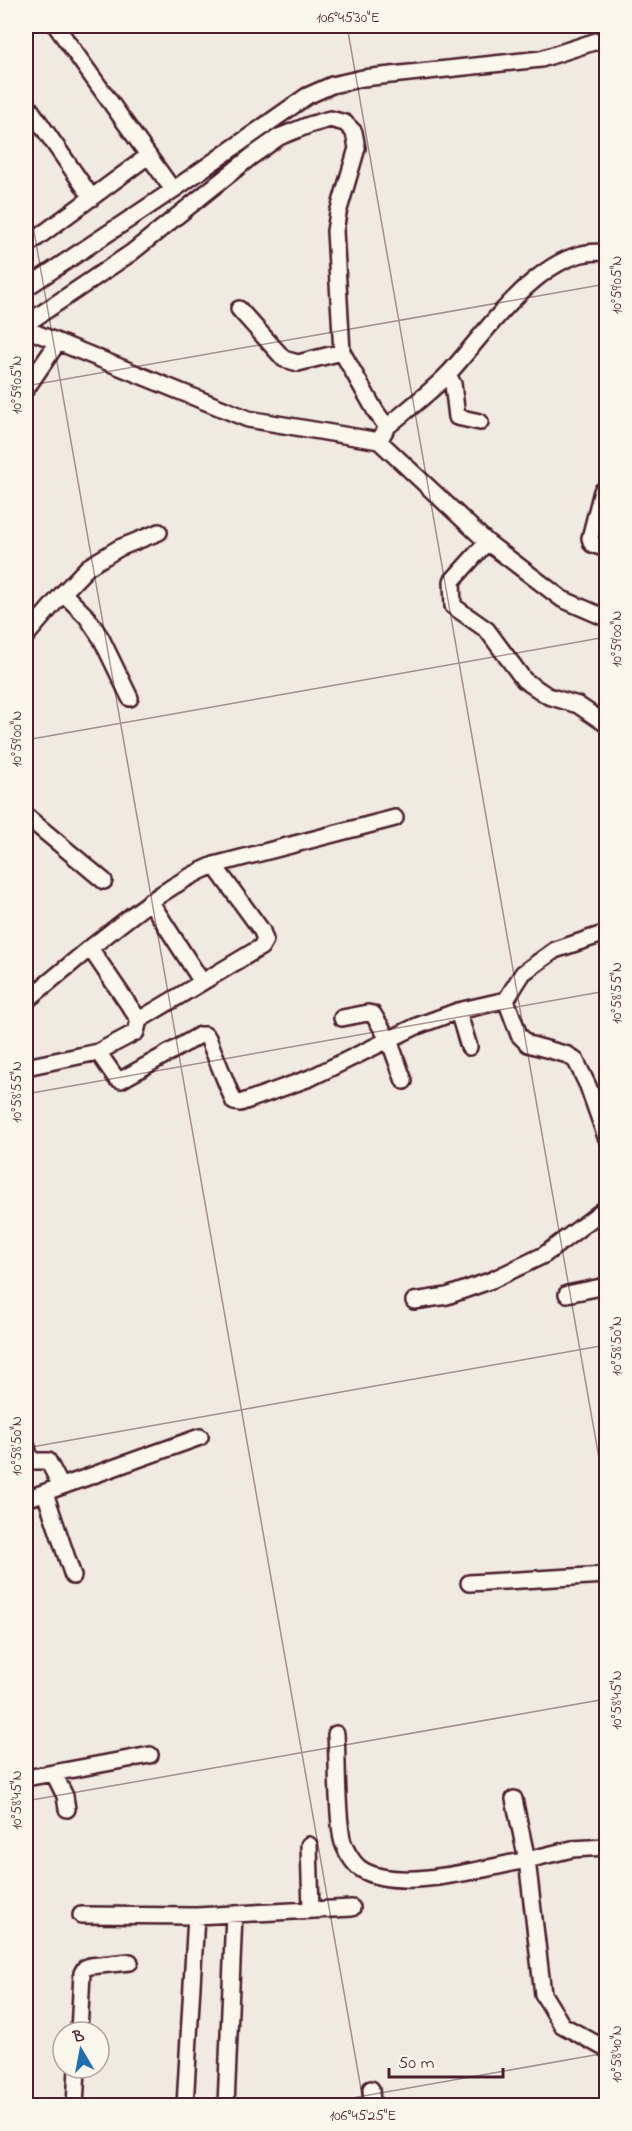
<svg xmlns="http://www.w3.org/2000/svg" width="632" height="2131" font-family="'Indie Flower',sans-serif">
<rect width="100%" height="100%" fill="#f0eae0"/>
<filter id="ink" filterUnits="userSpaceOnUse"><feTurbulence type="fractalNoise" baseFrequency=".0167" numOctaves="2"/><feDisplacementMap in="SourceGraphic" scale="12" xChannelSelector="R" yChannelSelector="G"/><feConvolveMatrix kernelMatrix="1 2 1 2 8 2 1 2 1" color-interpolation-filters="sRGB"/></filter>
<g filter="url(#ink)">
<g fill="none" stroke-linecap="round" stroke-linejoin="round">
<defs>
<path id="minor" d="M56 26 173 190
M26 103 92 198
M26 246 148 156
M26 288 173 190 307 96 332 85 363 78 541 59 606 38
M239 309 284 359 298 363 342 352
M26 324 131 253 252 156 279 137 309 125 330 119 345 123 354 132 357 148 338 213 335 231 342 352 376 412 387 427 379 441
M26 329 248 419 379 441 487 542 562 599 606 618
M448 375 453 384 457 417 480 422
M26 389 58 342
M387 427C408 409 431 392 449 373 486 333 545 243 606 253
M602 491 590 538 592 544 606 549
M487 542 452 581 453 606 487 630 524 680 548 696 578 705 606 724
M63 593 88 567 119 548 159 532
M26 636 63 593 87 617 101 638 130 698
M26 816 104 881
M150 901 202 982
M606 933 555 950 523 973 506 1000 519 1035 528 1044 568 1055 576 1061 588 1086 606 1137
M90 948C129 918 168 884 214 865L395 818
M26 1001 90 948 139 1020
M458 1011 469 1047
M342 1018 368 1013 373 1014 389 1040 404 1081
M98 1052 136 1032 139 1020 261 947 265 940 262 931 214 865
M26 1067 98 1052 116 1078 121 1080 200 1035H205L208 1038 234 1102 240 1103 310 1078 417 1026 458 1011 506 1000
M567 1294 606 1286
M414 1301 447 1296 492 1280 544 1255 606 1208
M26 1444 31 1461H48L61 1486
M45 1493 73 1576
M26 1499 200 1437
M469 1583 606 1575
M336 1734C338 1768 336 1805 342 1839 344 1848 353 1864 361 1869 398 1893 484 1868 527 1860L543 1994 562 2025 606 2049
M54 1774 65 1796 67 1809
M26 1778 150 1755
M514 1799 527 1860 572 1849 606 1847
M309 1845 311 1910
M81 1915 196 1916 352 1908
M79 2032 82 1973 85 1968 90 1966 130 1962
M371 2089 372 2106
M75 2106 77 2068
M185 2106 196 1916
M226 2106 234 1914"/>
</defs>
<use href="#minor" stroke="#4a1f2b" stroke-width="20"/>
<use href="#minor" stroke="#fbf7ec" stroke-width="15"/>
</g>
</g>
<path fill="none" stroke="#4a1f2b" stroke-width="1.5" stroke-opacity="0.45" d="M347 26 606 1498M26 32 64 26M26 186 364 2106M26 386 606 284M26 740 606 637M26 1094 606 991M26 1448 606 1345M26 1801 606 1699M307 2106 606 2053"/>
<rect width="632" height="2131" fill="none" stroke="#fbf7ec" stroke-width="66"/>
<g transform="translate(81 2050) rotate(350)"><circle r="28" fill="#fbf7ec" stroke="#b4a19f" stroke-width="1.5"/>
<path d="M0-4.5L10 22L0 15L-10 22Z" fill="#1f6fb2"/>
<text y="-9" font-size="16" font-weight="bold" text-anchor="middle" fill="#4a1f2b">B</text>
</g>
<path d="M389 2068v9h114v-9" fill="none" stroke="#4a1f2b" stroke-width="3"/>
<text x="398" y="2068" font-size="18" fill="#4a1f2b" stroke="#fbf7ec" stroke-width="4.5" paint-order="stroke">50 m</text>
<rect x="33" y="33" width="566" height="2065" fill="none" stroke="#4a1f2b" stroke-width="2"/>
<g font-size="15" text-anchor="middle" fill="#4a1f2b">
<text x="348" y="22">106°45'30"E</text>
<text transform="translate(616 285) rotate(-90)" y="5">10°59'05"N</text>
<text transform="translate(16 385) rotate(-90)" y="5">10°59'05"N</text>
<text transform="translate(616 639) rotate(-90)" y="5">10°59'00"N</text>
<text transform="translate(16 739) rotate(-90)" y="5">10°59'00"N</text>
<text transform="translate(616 993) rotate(-90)" y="5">10°58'55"N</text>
<text transform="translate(16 1092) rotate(-90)" y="5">10°58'55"N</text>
<text transform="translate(616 1346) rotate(-90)" y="5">10°58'50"N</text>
<text transform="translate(16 1446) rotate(-90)" y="5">10°58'50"N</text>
<text transform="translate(616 1700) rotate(-90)" y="5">10°58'45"N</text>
<text transform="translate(16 1800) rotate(-90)" y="5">10°58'45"N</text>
<text transform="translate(616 2054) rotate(-90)" y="5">10°58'40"N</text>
<text x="363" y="2120">106°45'25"E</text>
</g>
</svg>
